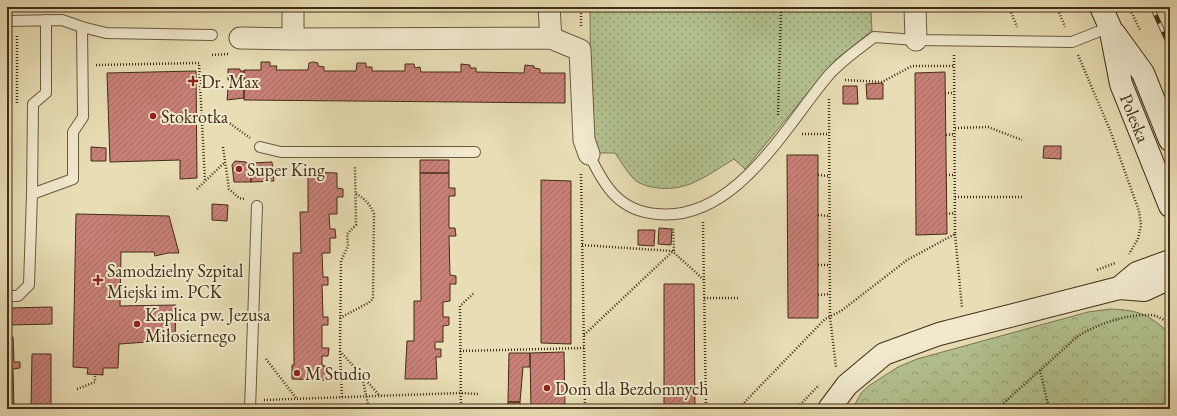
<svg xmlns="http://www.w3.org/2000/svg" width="1177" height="416" font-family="'EB Garamond',serif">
<defs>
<pattern id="grass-dots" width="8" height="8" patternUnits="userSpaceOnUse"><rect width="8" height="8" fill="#b3c290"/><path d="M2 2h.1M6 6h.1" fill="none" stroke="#939e75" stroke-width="1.8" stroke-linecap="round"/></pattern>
<pattern id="park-crowns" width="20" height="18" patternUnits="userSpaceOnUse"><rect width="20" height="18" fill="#b3c290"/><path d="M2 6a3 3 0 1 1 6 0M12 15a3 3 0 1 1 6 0" fill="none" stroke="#939e75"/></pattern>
<pattern id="building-hatch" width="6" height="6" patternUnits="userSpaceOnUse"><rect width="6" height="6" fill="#c88077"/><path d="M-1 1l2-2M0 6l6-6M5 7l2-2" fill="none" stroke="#a46961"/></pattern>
</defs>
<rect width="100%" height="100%" fill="#e8ddb4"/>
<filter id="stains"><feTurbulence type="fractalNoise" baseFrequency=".005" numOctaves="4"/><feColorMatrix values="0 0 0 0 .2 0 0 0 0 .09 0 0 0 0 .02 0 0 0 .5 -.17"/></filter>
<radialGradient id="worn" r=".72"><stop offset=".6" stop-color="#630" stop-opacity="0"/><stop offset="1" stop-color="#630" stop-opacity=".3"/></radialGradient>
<path fill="url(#grass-dots)" stroke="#7a7853" d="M590 7H908L871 11 872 31 835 60 745 169 734 159C707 175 686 194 652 187 646 186 637 183 633 178 626 171 621 161 615 153H598L591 133Z"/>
<path fill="url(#park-crowns)" stroke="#7a7853" d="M1110 309C1138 310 1149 314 1170 334V409H852L862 392 870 385 898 367 917 359 1088 312Z"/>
<path fill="url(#building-hatch)" stroke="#422d16" d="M7 60H10L11 286H7Z
M261 62H270V66H277L276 70H308L309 63 313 62 318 63V66L324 67V71H356L357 63H366V67H372V71H405V64H414L415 68 420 67 421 72H461V64L470 65V68H476V72L524 73 525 65 534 66V68L540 69V73H565V103L244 100V70H261Z
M228 69H240V71H244V98L227 100 228 89H230L231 80H228Z
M196 71 197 178 180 179V160L110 162 107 73Z
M945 72 947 234 916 235 915 73Z
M883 83V99H867L866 84Z
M843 86H857L858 104H843Z
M1044 146H1061V159L1043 158Z
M91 147 106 148V161H91Z
M787 155H818V318H788Z
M420 160H449V173H420Z
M235 161 246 162 251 167V182H234L232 165Z
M272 162 274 181 251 182V163Z
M308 172 337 173V188L343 189V197H337V214H329L330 229H335L336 238H330V253H322L323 277H328V285H322L323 317H328V325H322V348H329L328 356H322V365L325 366V380L292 379V365H294L293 253H301L300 212H308Z
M420 173H449V188H455V196H449V228H455L456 236H449L450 275 456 276V284H450V301L443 302V317H449V325L443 326V342H435V349H441V357H436L437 379H405L407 341H414V301H421Z
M541 180 571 181V344L541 343Z
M212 204 228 205 227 221 212 220Z
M76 214 169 216 179 253H168L155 256 154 252H121L120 306 176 305 175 340 119 344 118 368H103V375L87 374 88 368 73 367Z
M659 228 672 229 671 245 658 244Z
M638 230H655L654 246 638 245Z
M664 284H694L695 409H664Z
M52 307V324L7 325V308Z
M7 337H13L14 362H20V368L13 369 14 409H7Z
M564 352 565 409H531L530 353Z
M509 353H530V367H523L520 402H508Z
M32 354H51V409H31Z
M508 402H520V409H508Z"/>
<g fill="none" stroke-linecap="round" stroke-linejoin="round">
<defs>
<path id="service" d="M7 21 62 20 82 27 106 33 212 35
M260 147 281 152H475
M589 154C604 186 619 211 657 214 735 222 785 127 828 76 841 61 859 49 874 37L916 40 1072 42 1110 27
M32 194 33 104 46 93V20
M7 296H18L29 285 32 194 73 179V132L83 117 82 27
M250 409 257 206"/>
<path id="minor" d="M293 7V39L551 38 580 50 584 140 589 154
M549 7 551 38
M915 7 916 40
M240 38 293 39"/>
<path id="secondary" d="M1101 7 1110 27 1121 84 1170 206
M1114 33 1143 73 1170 140
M1119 288 1137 273 1170 261
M829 409 847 385 884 354 939 334 1119 288 1144 290 1170 278"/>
</defs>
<use href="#service" stroke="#6c593e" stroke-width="12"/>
<use href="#minor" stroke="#6c593e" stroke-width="23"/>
<use href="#secondary" stroke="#422d16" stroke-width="24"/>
<path stroke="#422d16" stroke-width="2.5" stroke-dasharray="1 2" stroke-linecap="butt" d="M581 7V28
M676 7V11L828 9V7
M1009 7 1017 27
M1057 7 1065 27
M1129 7 1140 30
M83 10H99
M212 55 228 54
M1078 55 1110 130 1139 211 1141 225 1138 239 1129 254
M96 65 199 63 205 181
M845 80 882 82 912 66H954
M945 93H954
M829 99 830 317 836 367
M17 103V36
M213 111 250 138
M778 115 781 10
M955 128 988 127 1022 140
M802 134H829
M946 135 955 134
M223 147 229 189 239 198 244 199
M818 175 829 176
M946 175H955
M197 189 224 163
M955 197H1024
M946 214 955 213
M818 215 829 216
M703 222 706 409
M955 234 962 308
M582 245 672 251 704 280
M818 265H829
M1097 270 1115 263
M818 295 830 294
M704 298H738
M340 318 368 303 373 299 374 214C370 204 365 199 355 193
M584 335 674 250 673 228
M584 348 585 409
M340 351 380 396
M460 351 584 348 581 174
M266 359 296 398
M1040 370 1049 409
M362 376 369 409
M77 389 95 382V374
M342 397 340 351 341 261 348 246 347 234 356 225 355 166
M264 400 460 393 478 394
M461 409 460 306 474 293
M738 409 825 319 841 311 907 260 955 234 954 54
M796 409 819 385
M997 409 1078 336C1098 324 1126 314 1150 315 1156 315 1164 320 1170 323"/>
<use href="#service" stroke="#f0e9ce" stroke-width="10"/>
<use href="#minor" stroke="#f0e9ce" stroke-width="21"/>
<use href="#secondary" stroke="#f0e9ce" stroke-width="22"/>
<defs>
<path id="rail" d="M1152 7 1170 47
M1166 7 1170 15"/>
</defs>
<use href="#rail" stroke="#422d16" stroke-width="4.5"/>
<use href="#rail" stroke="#f0e9ce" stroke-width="3" stroke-dasharray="9" stroke-linecap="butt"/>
</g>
<g fill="#8f2418" stroke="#f0e9ce" stroke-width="1.5">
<path d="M191 75h4v4h4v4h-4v4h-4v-4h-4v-4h4z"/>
<circle cx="153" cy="116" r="4"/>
<circle cx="239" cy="169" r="4"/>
<path d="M96 274h4v4h4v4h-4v4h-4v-4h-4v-4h4z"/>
<circle cx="137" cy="324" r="4"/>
<circle cx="297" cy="373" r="4"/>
<circle cx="547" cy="388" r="4"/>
</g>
<g text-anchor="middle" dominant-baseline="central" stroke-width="4" stroke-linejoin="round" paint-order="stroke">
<g font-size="18" fill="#422d16" stroke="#f0e9ce" text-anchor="start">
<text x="201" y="81">Dr. Max</text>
<text x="161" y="116">Stokrotka</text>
<text x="247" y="169">Super King</text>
<text x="107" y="270">Samodzielny Szpital<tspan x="107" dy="21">Miejski im. PCK</tspan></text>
<text x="145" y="314">Kaplica pw. Jezusa<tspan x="145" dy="21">Miłosiernego</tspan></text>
<text x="305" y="373">M Studio</text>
<text x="555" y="388">Dom dla Bezdomnych</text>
</g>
<g font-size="18" fill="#422d16" stroke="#f0e9ce">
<text transform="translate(1135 118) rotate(68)">Poleska</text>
</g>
</g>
<rect width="1177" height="416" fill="none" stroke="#e8ddb4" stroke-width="24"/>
<rect x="8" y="8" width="1161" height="400" fill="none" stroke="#422d16" stroke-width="2"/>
<rect x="12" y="12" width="1153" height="392" fill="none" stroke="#422d16"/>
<rect width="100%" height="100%" filter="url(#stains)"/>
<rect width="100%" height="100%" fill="url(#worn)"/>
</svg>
